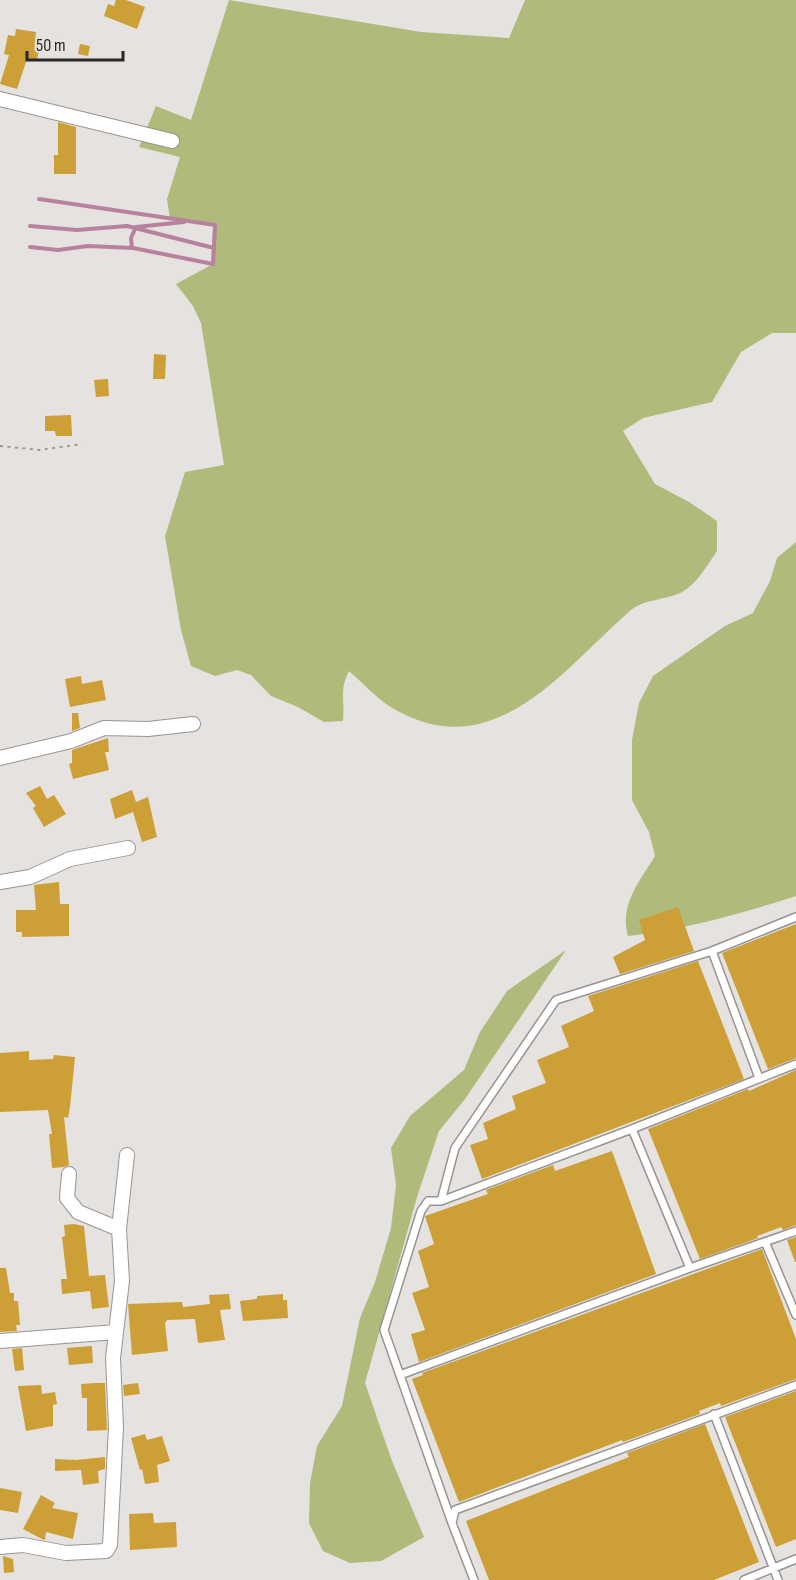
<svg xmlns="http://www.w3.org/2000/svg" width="796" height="1580" font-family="'Sofia Sans Condensed',sans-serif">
<rect width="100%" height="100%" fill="#e6e2df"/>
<path fill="#afba7b" d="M229 0 421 32 509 38 525 0H796V333H772L741 352 712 402 643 418 623 431 655 484 689 502 717 521V551C708 564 697 584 682 592 667 600 644 599 631 610 563 669 495 767 394 709 378 700 363 683 349 671 339 690 345 700 343 721L324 722 298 707 271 696 251 675 237 670 215 676 191 666 181 630 165 536 185 472 224 465 201 323 193 306 176 284 213 264 215 226 170 219 167 199 180 157 139 147 156 106 191 120Z
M796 542V896C740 914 686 929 628 936 619 905 640 881 655 856L649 832 632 800V740L639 703 653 676 725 626 753 613 770 581 777 558Z
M566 950 465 1099 439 1131 417 1197 365 1383 392 1461 424 1537 381 1561 350 1563 323 1551 309 1523 310 1483 317 1446 342 1406 360 1318 375 1282 391 1228 396 1185 391 1148 410 1116 464 1070 480 1032 507 991Z"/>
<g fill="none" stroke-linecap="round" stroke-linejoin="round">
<path stroke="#b8829e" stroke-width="4" d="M30 226 77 230 127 226 214 248
M30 247 58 250 88 246 133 248 213 264 215 225 39 199
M132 248 131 238 136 227 184 222"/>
</g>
<path fill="#cc9f37" d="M116 0H126L145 7 137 29 104 16 108 4 114 6Z
M16 29 36 32 35 40 41 41 37 60 27 59 17 89 0 84 9 55 4 54 8 35 15 36Z
M80 44 90 46 88 56 78 54Z
M58 122 76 127V174H54V155H58Z
M154 354 166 355 165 379H153Z
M108 379 109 396 96 397 94 380Z
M71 415 72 436H56L55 431H45V416Z
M81 676 82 684 102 680 106 700 70 707 65 679Z
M72 713H78L80 728 72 731Z
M108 738 109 752H105L109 770 73 779 69 764 72 763V750Z
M40 786 47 799 54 795 66 814 44 827 33 808 36 806 26 793Z
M132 790 136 802 148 797 157 837 142 842 133 812 115 819 110 799Z
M59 882 60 904H69V936L22 937V932H16V910H36L34 885Z
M678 907 694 951 620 974 613 957 645 940 639 920Z
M796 924V1058L768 1069 722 953Z
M698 961 744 1079 482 1179 470 1145 488 1139 483 1123 516 1109 512 1096 546 1083 537 1060 569 1047 561 1026 594 1011 588 996Z
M29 1051V1060L53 1059 54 1055 75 1057 70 1107 68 1118 64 1117 69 1165 64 1167 52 1168 49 1134H52L48 1110 0 1112V1053Z
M796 1070V1225L783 1230 781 1227 757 1236 758 1238 700 1259 648 1129 748 1089 749 1091Z
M612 1151 656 1274 419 1362 411 1334 425 1330 412 1293 429 1287 418 1251 434 1244 425 1216 488 1194 486 1190 553 1165 555 1171Z
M74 1224 84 1226 89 1276 105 1275 109 1307 92 1309 90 1291 62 1294 61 1279H67L62 1237 65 1236 64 1225Z
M796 1237V1262H795L787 1240Z
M762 1249 796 1339V1379L721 1406 720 1403 699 1411 700 1414 623 1442 622 1440 459 1502 412 1379 423 1375 422 1373Z
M0 1268H6L10 1293H14V1301H18L20 1325H16L17 1331 0 1332Z
M229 1294 231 1309 220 1310 225 1340 198 1343 195 1319 167 1320 165 1323 168 1351 132 1355 128 1304 182 1302 183 1307 210 1304 209 1295Z
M283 1294V1300H287L288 1318 243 1321 240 1301 257 1299V1296Z
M92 1346 93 1363 69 1365 67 1348Z
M22 1348 24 1370 15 1371 12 1349Z
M95 1383H105L107 1430 87 1431V1398H82L81 1384Z
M138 1383 140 1394 124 1396 123 1385Z
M41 1385 42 1394 55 1392 57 1404 53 1405V1426L26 1431 18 1386Z
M796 1391V1539L776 1547 725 1417Z
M705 1424 759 1562 714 1580H489L466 1521 629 1457 627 1453Z
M145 1434 147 1440 162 1436 170 1461 157 1465 159 1482 145 1484 142 1469 140 1470 131 1438Z
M105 1457V1469L98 1471 99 1483 83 1485 81 1470 55 1471V1459L76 1460Z
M0 1488 22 1492 18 1513 0 1510Z
M41 1495 55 1503 52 1508 78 1513 73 1539 46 1532 45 1540 42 1539 23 1529Z
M153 1513 154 1523 176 1522 177 1547 130 1550 129 1514Z
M3 1556 13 1559 14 1572 4 1573Z"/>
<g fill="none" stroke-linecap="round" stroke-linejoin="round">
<defs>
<path id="lane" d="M796 1064 632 1129 690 1268 796 1231
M759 1078 712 951 796 917
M441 1201 632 1129
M766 1244 796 1315
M400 1375 690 1268
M714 1414 778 1580
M452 1523 384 1330 421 1211 428 1201H441L455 1148 556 1000 712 951
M474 1580 452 1523 455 1510 796 1385
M744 1580 796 1559"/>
<path id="street" d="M0 99 172 141
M0 758 71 741 104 728 148 729 193 724
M0 882 30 877 70 859 128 848
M119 1229 127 1155
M0 1341 116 1332
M0 1547 23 1545 66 1553 106 1551 110 1545 116 1427 113 1358 122 1281 119 1229 78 1212 67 1198 69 1174"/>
</defs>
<use href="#lane" stroke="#989492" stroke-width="10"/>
<use href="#street" stroke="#989492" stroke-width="16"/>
<path stroke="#9b9896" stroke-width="2" stroke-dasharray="3 4.5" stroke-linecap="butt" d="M0 446 39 450 82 444"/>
<use href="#lane" stroke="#fff" stroke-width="7"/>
<use href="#street" stroke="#fff" stroke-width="14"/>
</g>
<path d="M27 51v9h96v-9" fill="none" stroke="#292726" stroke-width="3"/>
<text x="36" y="51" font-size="18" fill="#292726" stroke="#e6e2df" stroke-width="4.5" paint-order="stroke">50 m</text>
</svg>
